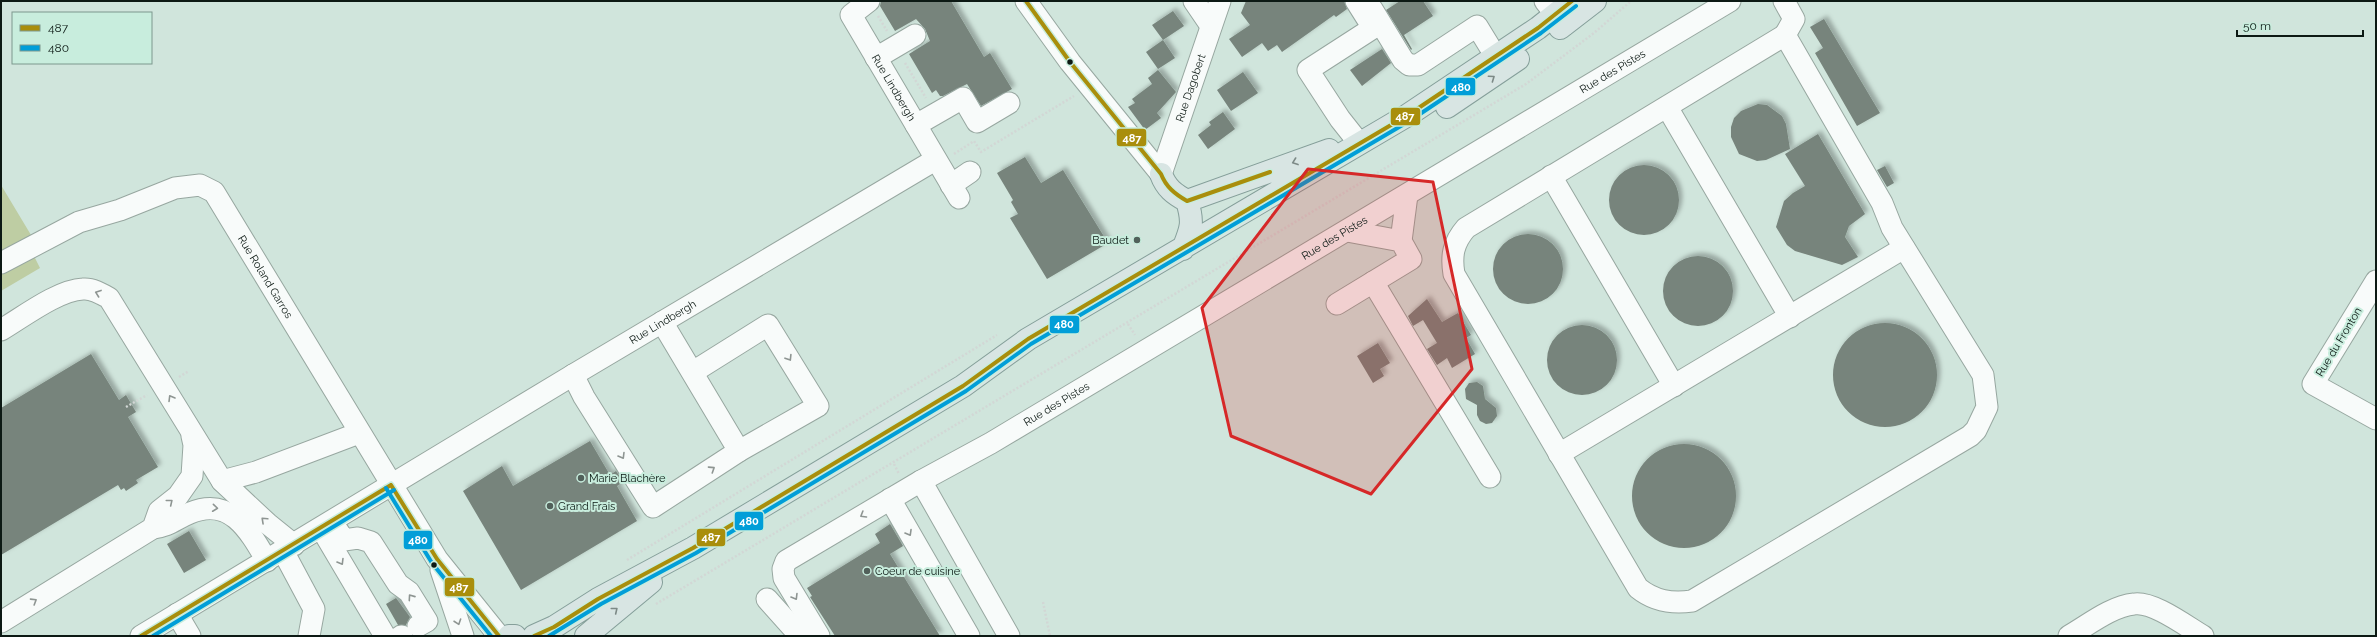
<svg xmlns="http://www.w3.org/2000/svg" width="2377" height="637" font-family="Raleway,sans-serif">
<defs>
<filter id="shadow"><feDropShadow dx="3.5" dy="-3.5" stdDeviation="2" flood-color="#0004"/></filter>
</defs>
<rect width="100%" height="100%" fill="#d0e5dc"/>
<path fill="#becda3" d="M1 185 31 235 26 240 40 268 1 291Z"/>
<path fill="#77847c" filter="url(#shadow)" d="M881 1H951L984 57 990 53 1012 89 981 106 967 84 943 96H940L936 90 932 93 909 54 930 41 925 29 916 19 895 31 880 6Z
M1246 1H1344L1347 9 1336 17 1334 15 1282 52 1277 45 1268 51 1262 43 1242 57 1229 39 1250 25 1241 13Z
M1400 1H1423L1433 16 1404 35 1412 49 1411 50 1386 10Z
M1173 11 1184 26 1163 40 1152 25Z
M1824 19 1880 113 1857 126 1815 53 1823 48 1810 27Z
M1163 40 1175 58 1158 69 1146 52Z
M1382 49 1391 63 1362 86 1350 70Z
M1158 70 1176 92 1157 113 1161 118 1145 130 1128 107 1135 103 1132 99 1152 84 1148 78Z
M1243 72 1258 93 1231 111 1217 90Z
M1758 104 1767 105 1782 116 1786 124 1790 149 1766 160 1757 161 1739 154 1731 137V127L1734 118 1741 111Z
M1223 112 1235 129 1208 149 1198 135 1211 125 1209 122Z
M1818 134 1865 214 1849 226 1845 237 1858 257 1842 265 1795 251 1787 245 1776 227 1784 201 1793 193 1805 186 1785 154Z
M1025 157 1041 183 1063 170 1108 243 1047 279 1010 218 1018 214 1011 202 1013 200 997 173Z
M1609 200a35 35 0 1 1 70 0a35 35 0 1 1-70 0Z
M1885 166 1894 183 1887 187 1877 170Z
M1493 269a35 35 0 1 1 70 0a35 35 0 1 1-70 0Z
M1663 291a35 35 0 1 1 70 0a35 35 0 1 1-70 0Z
M1427 299 1442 322 1458 313 1471 335 1466 338 1475 354 1452 368 1447 358 1437 365 1427 349 1437 343 1423 320 1413 326 1408 316Z
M1833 375a52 52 0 1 1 104 0a52 52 0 1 1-104 0Z
M1547 360a35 35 0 1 1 70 0a35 35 0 1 1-70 0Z
M1378 343 1390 363 1380 369 1384 376 1373 383 1357 356Z
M91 354 119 400 126 395 136 412 128 417 158 467 136 480 138 483 126 491 124 488 121 490 118 485 1 555V408Z
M1469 383 1477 382 1483 386 1485 399 1496 408 1497 416 1492 423 1486 424 1480 421 1477 415V405L1466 399 1465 389Z
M590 441 610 475 616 471 623 482 617 486 637 521 521 590 463 491 502 466 513 486Z
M1632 496a52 52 0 1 1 104 0a52 52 0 1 1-104 0Z
M890 524 903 546 890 554 940 636H835L810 597 812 596 807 588 880 543 875 534Z
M189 531 206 560 184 573 167 544Z
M396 598 410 617 406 625H398L386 604Z"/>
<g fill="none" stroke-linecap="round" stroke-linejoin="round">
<defs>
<g id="minor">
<path id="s1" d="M869 1 851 15 959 198"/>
<path d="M1026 1 1070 62 1161 174"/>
<path d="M1194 1 1211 26"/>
<path d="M1356 1 1373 28 1308 70 1340 119 1359 143"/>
<path d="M1545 1 1564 25"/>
<path d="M1784 1 1794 19 1785 35"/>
<path d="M1372 9 1403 60 1409 65H1418L1477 26 1496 57"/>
<path d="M1785 35 1882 203 1892 228 1983 375 1987 407 1976 430 1970 436 1692 601C1671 604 1654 601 1638 588L1454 274C1451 256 1453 243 1466 228Z"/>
<path d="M876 58 915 35"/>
<path d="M1667 107 1790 317"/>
<path d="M916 125 963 98 977 122 1009 103"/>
<path id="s2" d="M1161 174 1220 1"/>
<path d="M1551 176 1674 386"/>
<path d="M951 185 970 172"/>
<path d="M1401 241 1407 195"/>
<path id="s3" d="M1 263 79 222 120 210 175 188 200 185 214 192 437 559 499 636"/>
<path d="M2376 281 2313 384 2376 419"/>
<path d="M1373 282 1490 477"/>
<path d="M1337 304 1411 259 1401 241 1347 231"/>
<path d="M1 330C23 317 58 290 83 289 92 288 102 294 109 298L222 481 268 524 294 545"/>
<path d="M693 372 768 325 818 406 739 451"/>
<path d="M573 375 584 397 653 507 739 451 662 322"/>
<path d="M1559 454 1904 248"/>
<path d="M222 481 256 472 359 433"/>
<path d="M890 499 969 636"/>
<path d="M332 522 344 540 358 538 371 542 398 584 409 592 427 621 418 626"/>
<path d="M153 528C170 526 175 519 190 513 230 496 249 530 267 561"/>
<path d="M321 528 385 636"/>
<path d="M283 551 314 609 309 636"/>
<path d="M441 570 463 636"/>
<path d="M767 599 800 636"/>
<path d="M177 614 190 636"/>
<path d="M1 622 153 528 159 511 178 496 192 476 194 445 192 436"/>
<path id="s4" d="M141 636 573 375 935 160"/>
<path d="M401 636H402"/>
<path d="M819 636 784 578 783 569 786 561 921 481"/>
<path id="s5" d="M1009 636 921 481 991 443 1730 1"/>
<path d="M2069 636C2088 625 2112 606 2134 604 2153 601 2186 626 2203 636"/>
</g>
<path id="major" d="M1560 28 1595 1
M1447 107 1518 59
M1161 174C1166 188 1174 194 1187 201 1194 223 1191 229 1183 249
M1187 201 1329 150
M509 636H515
M534 636 554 627 598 599 693 548 963 386 1028 339 1408 115 1538 28 1572 1
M586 636 651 582"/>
</defs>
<use href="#minor" stroke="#97a7a0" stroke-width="23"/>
<use href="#major" stroke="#859f9a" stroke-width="24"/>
<path stroke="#d2d7d5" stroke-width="2.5" stroke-dasharray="2 2" stroke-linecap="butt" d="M878 16 887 31
M905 63 926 98
M954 154 974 141 981 152 1074 96
M1128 324 1135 335
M179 377 189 371
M126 407 147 395
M894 464 899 474
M627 560 997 335
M1043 602 1050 636
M656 604 1526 84 1594 33 1631 1"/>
<use href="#minor" stroke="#f8fbfa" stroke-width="21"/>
<use href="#major" stroke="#d8e5e3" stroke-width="22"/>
<defs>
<path id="bus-1" d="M1026 1 1070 62 1161 174C1166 187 1175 194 1187 201L1270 172
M391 485 437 559 499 636
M141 636 391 485
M534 636 554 627 598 599 693 548 963 386 1028 339 1408 115 1538 28 1572 1"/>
<path id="bus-2" d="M386 488 432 563 491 636
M153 636 394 490
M549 636 601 604 696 553 966 391 1031 344 1411 120 1541 33 1576 6"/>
</defs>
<use href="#bus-1" stroke="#c8eddd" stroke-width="7"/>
<use href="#bus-2" stroke="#c8eddd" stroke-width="7"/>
<use href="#bus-1" stroke="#a98e0c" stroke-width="4"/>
<use href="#bus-2" stroke="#019ed8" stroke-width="4"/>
</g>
<defs><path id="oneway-chevron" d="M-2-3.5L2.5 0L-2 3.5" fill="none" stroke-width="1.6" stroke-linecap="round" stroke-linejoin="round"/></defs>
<g stroke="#7c8986">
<use href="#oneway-chevron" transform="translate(1492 78) rotate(-35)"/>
<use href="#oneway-chevron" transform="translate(1295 162) rotate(160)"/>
<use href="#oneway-chevron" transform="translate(615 610) rotate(-39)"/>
</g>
<g stroke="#8e9592">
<use href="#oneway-chevron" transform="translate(98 293) rotate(-160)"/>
<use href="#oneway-chevron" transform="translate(789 358) rotate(58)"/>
<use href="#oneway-chevron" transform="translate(171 398) rotate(-121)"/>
<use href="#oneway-chevron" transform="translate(622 456) rotate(59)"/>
<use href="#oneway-chevron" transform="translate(712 469) rotate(-33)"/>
<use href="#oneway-chevron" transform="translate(170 502) rotate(-39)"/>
<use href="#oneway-chevron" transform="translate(215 508) rotate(6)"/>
<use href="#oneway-chevron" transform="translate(863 515) rotate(149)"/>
<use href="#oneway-chevron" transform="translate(264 520) rotate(-137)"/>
<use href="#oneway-chevron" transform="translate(909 533) rotate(60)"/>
<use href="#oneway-chevron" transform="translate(341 562) rotate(59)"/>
<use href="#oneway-chevron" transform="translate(411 597) rotate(-125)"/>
<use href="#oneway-chevron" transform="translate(795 597) rotate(59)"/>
<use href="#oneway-chevron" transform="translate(34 601) rotate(-32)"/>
<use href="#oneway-chevron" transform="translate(458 622) rotate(71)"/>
</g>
<path fill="#d62828" fill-opacity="0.2" stroke="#d62828" stroke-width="3" stroke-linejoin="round" d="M1308 169 1433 182 1472 369 1371 494 1231 436 1202 308Z"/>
<g fill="#0c1914" stroke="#c8eddd" stroke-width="1.5">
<circle cx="1070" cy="62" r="3.5"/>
<circle cx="434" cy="565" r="3.5"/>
</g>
<g fill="#51605a" stroke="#c8eddd" stroke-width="1.5">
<circle cx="1137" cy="240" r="4"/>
<circle cx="581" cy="478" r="4"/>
<circle cx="550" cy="506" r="4"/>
<circle cx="867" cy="571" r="4"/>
</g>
<g text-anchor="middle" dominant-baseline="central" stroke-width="4" stroke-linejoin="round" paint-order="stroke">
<g font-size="11" fill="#0c1914" stroke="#c8eddd">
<text stroke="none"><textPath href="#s5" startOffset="982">Rue des Pistes</textPath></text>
<text stroke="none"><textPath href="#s1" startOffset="107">Rue Lindbergh</textPath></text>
<text stroke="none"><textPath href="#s2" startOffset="91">Rue Dagobert</textPath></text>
<text stroke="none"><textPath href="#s5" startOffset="658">Rue des Pistes</textPath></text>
<text stroke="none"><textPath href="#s3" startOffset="330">Rue Roland Garros</textPath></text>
<text stroke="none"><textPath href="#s4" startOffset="609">Rue Lindbergh</textPath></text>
<text transform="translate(2339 342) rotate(-59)">Rue du Fronton</text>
<text stroke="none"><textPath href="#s5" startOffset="334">Rue des Pistes</textPath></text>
</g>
<g font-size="11" fill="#0c1914" stroke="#c8eddd" text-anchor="start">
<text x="1129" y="240" text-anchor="end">Baudet</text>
<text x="589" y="478">Marie Blachère</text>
<text x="558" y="506">Grand Frais</text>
<text x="875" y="571">Coeur de cuisine</text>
</g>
</g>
<g stroke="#c8eddd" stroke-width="1.5">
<rect x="1445" y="77" width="31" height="19" rx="4" fill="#019ed8"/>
<rect x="1390" y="107" width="31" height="19" rx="4" fill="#a98e0c"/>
<rect x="1116" y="128" width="31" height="19" rx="4" fill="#a98e0c"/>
<rect x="1049" y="315" width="31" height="19" rx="4" fill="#019ed8"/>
<rect x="734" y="511" width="30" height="20" rx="4" fill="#019ed8"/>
<rect x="696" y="528" width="30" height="19" rx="4" fill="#a98e0c"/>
<rect x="403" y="530" width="30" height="20" rx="4" fill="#019ed8"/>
<rect x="444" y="577" width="31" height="20" rx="4" fill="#a98e0c"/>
</g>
<g font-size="11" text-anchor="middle" font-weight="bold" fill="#fff">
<text x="1461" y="91">480</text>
<text x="1405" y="120">487</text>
<text x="1132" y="142">487</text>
<text x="1064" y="328">480</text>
<text x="749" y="525">480</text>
<text x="711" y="541">487</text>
<text x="418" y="544">480</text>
<text x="459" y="591">487</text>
</g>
<rect width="2377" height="637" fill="none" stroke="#0c1914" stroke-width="4"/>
<rect x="12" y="12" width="140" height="52" fill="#c8eddd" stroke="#7d988d"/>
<rect x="20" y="25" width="20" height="6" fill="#a98e0c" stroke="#7d988d"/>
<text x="48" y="32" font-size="12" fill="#0c1914">487</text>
<rect x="20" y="45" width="20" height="6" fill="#019ed8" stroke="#7d988d"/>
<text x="48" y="52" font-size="12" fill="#0c1914">480</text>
<path d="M2237 30v6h126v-6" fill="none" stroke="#0c1914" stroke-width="2"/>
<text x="2243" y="30" font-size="12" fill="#0c1914" stroke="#c8eddd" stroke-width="3" paint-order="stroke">50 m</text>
</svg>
